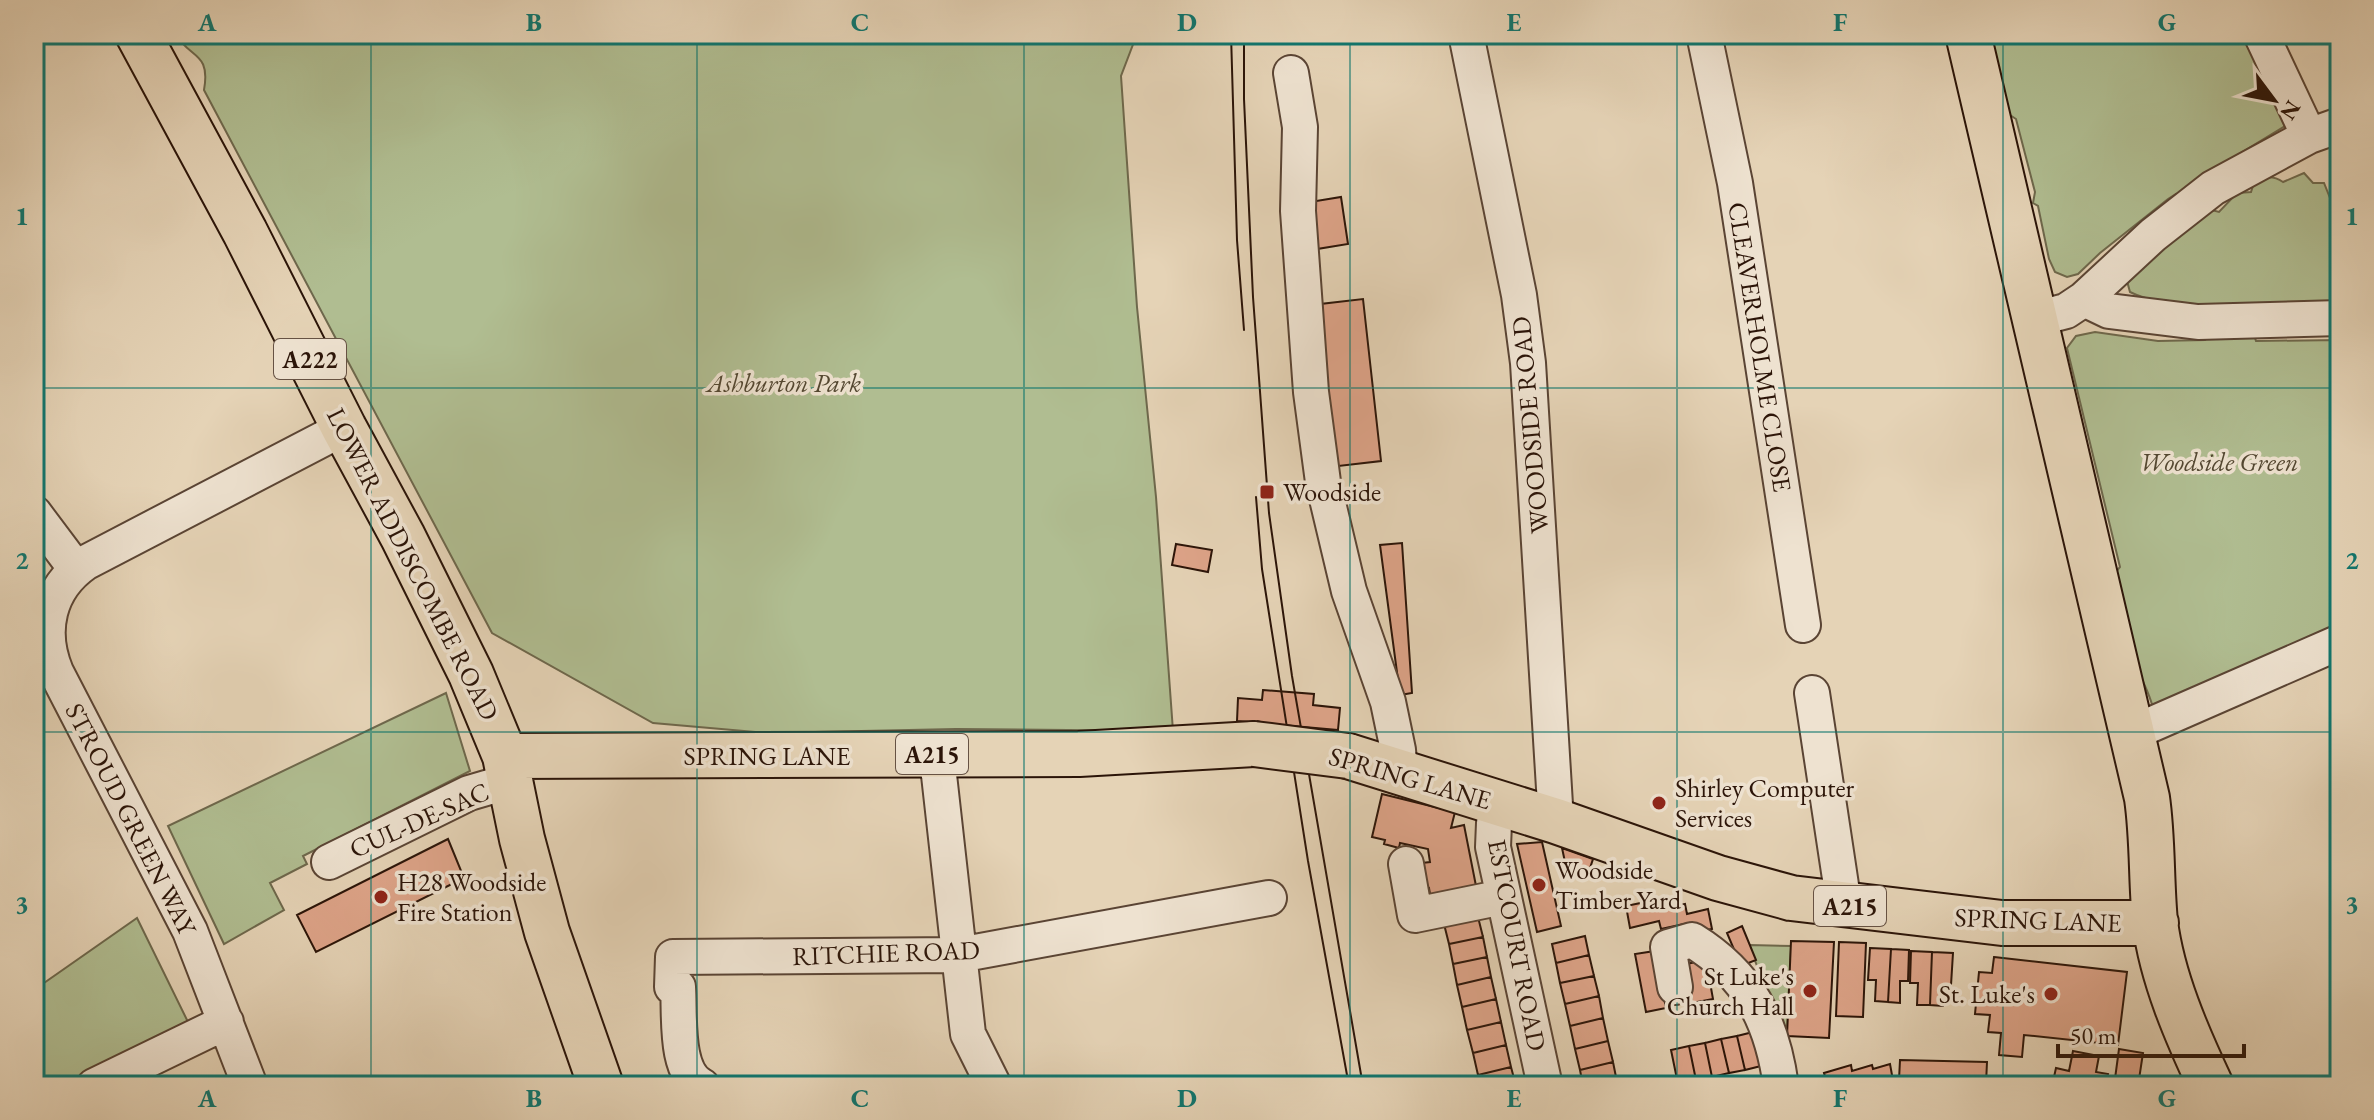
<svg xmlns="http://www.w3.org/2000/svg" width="2374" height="1120" font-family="'EB Garamond',serif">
<rect width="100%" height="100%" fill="#e5d3b6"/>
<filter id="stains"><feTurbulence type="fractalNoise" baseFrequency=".0025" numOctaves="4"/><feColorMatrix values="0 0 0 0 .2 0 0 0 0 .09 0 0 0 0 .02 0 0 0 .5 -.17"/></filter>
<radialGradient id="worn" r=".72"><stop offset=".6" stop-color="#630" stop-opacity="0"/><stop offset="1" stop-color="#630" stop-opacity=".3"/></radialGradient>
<path fill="#b0bd91" stroke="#6e684c" stroke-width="2" d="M176 34H1137L1121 76 1137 307 1156 497 1173 731 956 729 767 733 653 723 492 633 204 90C211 51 189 59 176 34Z
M1991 34H2250L2290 114 2285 126 2216 168 2179 196 2176 194 2168 199 2100 253 2078 274 2067 277 2055 272 2049 259 2038 206 2033 203 2035 192 2016 119 2007 113Z
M2304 173 2313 183H2324L2340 223V306C2286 307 2175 315 2130 292L2127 281 2204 208 2219 212 2237 193 2251 192C2254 176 2271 174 2283 182Z
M2237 331 2255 338 2256 341 2340 340V630L2153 708C2149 691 2140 678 2135 662 2131 648 2126 633 2124 619 2123 610 2125 602 2122 594L2117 591 2115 573 2120 567 2067 348 2076 336 2095 332 2158 341 2205 340 2207 336Z
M446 693 470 771 303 856 307 864 270 883 284 910 224 944 168 826Z
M137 918 188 1022 65 1086H34V990Z
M1749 945 1791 946 1787 1036H1784Z"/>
<path fill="#dea489" stroke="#2b1408" stroke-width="2" d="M1341 197 1348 244 1317 249 1310 202Z
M1363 299 1381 461 1330 467 1312 305Z
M1402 543 1412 693 1400 695 1380 545Z
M1176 544 1212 550 1208 572 1172 565Z
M1263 690 1314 694 1313 705 1340 708 1338 730 1237 721 1238 698 1262 700Z
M1382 794 1455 812 1451 828 1464 825 1477 891 1431 900 1429 888 1426 889 1421 863 1430 862 1428 849 1400 843 1399 848 1384 844 1385 840 1372 837Z
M448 839 464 878 316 952 297 915Z
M1542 842 1561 926 1537 932 1517 844Z
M1562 848 1593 859 1589 871 1565 862Z
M1655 900 1657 910 1685 904 1687 914 1708 909 1712 929 1691 933 1689 923 1661 929 1659 921 1630 928 1626 906Z
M1478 917 1483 937 1449 944 1444 924Z
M1742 926 1756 960 1741 966 1727 933Z
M1585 936 1589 955 1556 963 1552 944Z
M1483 937 1487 957 1453 964 1449 944Z
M1791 941 1834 942 1829 1038 1787 1036Z
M1839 942 1866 943 1863 1017 1836 1016Z
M1870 948 1891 949 1888 1002 1875 1001 1876 980H1868Z
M1891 949 1909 950 1908 981H1900V1003L1888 1002Z
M1655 951 1666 1008 1646 1012 1635 954Z
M1911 951 1932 952 1930 1005H1917L1918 983H1910Z
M1932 952 1953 953 1951 985H1944L1943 1006 1930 1005Z
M1589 955 1594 976 1560 983 1556 963Z
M1487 957 1491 977 1457 985 1453 964Z
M1994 957 2127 972 2118 1045 2024 1035 2022 1057 1999 1055 2001 1033 1988 1032 1990 1015 1975 1014 1979 972 1992 973Z
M1706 960 1713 999 1692 1003 1686 964Z
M1594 976 1599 996 1565 1004 1560 983Z
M1491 977 1496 999 1462 1007 1457 985Z
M1599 996 1603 1018 1570 1026 1565 1004Z
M1496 999 1501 1022 1467 1030 1462 1007Z
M1603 1018 1608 1041 1575 1049 1570 1026Z
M1501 1022 1506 1045 1473 1053 1467 1030Z
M1753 1032 1761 1066 1745 1070 1737 1036Z
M1737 1036 1745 1070 1729 1073 1721 1039Z
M1721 1039 1729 1073 1712 1077 1705 1043Z
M1608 1041 1613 1062 1580 1070 1575 1049Z
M1705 1043 1712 1077 1696 1080 1689 1046Z
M1506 1045 1511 1067 1478 1075 1473 1053Z
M1689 1046 1696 1080 1678 1084 1671 1050Z
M2119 1049 2143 1053 2138 1086H2114Z
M2073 1051 2099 1056 2096 1072 2108 1074 2105 1086H2052L2056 1068 2069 1071Z
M1900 1060 1987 1062 1986 1084 1899 1080Z
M1613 1062 1617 1082 1583 1086 1580 1070Z
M1890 1064 1894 1086H1828L1824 1073 1851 1065 1852 1071 1872 1065 1873 1069Z
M1511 1067 1516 1086H1480L1478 1075Z"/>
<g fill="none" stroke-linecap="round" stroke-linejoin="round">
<defs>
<path id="minor" d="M1466 34 1519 295 1528 363 1556 821
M1704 34 1735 183 1803 625
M2261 34 2309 136
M1291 73 1300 127 1298 211 1311 392 1323 482 1349 591 1388 702 1398 750 1400 772
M2084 299 2109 311 2198 322 2340 318
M2035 319 2066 311 2084 299 2153 235 2213 188 2309 136 2340 125
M34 513 76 569
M1812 693 1844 905
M2132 730 2148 726 2340 642
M933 754 939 775 968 1034 994 1086
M1500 804 1494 823 1493 847 1545 1086
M329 862 469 793 510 781
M1406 864 1415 915 1503 897
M1675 987 1668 947 1692 940C1749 975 1772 1021 1781 1086
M94 1086 226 1022
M250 1086 190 931 56 672C39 631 48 589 85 563L344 428
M702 1086C674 1072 680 1015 678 987H672L673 957 959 955 1269 898"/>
<path id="major" d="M138 34 245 232 344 428 403 537 471 674 505 756 522 839 547 932 601 1086
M1968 34 2147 798C2153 839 2151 881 2155 922 2162 978 2187 1035 2211 1086
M505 756 1079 754 1254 744
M1348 756 1556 821 1718 878 1791 898 2002 923H2156"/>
</defs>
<use href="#minor" stroke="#5a4434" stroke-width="38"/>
<use href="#major" stroke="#2b1408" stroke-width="48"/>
<use href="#minor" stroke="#eee2d0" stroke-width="34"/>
<use href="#major" stroke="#e5d3b6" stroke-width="44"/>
<path stroke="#2b1408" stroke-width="2" d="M1231 34 1237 240 1244 330
M1244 34V99L1253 297 1269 513 1292 676 1363 1086
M1256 497 1262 569 1308 861 1349 1086"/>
<defs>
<path id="major-bridge" d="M1254 744 1348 756"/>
</defs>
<use href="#major-bridge" stroke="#2b1408" stroke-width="48" stroke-linecap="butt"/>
<use href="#major-bridge" stroke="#e5d3b6" stroke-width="44"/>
</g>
<path fill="none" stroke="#0f766e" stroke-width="2" stroke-opacity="0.55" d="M371 34V1086M697 34V1086M1024 34V1086M1350 34V1086M1677 34V1086M2003 34V1086M34 388H2340M34 732H2340"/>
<g fill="#8f2418" stroke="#eee2d0" stroke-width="3">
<rect x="1259" y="484" width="16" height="16" rx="4"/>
<circle cx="1659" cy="803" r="8"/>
<circle cx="1539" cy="885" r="8"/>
<circle cx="381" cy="897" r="8"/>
<circle cx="1810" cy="991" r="8"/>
<circle cx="2051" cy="994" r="8"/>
</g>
<g text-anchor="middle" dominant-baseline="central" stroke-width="7" stroke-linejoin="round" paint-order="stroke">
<g fill="#eee2d0" stroke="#665244" stroke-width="2">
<rect x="274" y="339" width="72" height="40" rx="6"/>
<rect x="896" y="734" width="72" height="40" rx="6"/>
<rect x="1814" y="886" width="72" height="40" rx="6"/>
</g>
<g font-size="24" font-weight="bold" fill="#2b1408">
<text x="310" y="359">A222</text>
<text x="932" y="754">A215</text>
<text x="1850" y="906">A215</text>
</g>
<g font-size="26" fill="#2b1408" stroke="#eee2d0">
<text transform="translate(1760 347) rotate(81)">CLEAVERHOLME CLOSE</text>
<text transform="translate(1530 425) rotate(-95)">WOODSIDE ROAD</text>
<text transform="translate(413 564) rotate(63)">LOWER ADDISCOMBE ROAD</text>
<text x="767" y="756">SPRING LANE</text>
<text transform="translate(1410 778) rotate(16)">SPRING LANE</text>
<text transform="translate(131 819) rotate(63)">STROUD GREEN WAY</text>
<text transform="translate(419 820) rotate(-24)">CUL-DE-SAC</text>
<text transform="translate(2038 920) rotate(2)">SPRING LANE</text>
<text transform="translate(1517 945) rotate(79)">ESTCOURT ROAD</text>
<text transform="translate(886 953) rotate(-2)">RITCHIE ROAD</text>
</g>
<g font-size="26" font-style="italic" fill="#534731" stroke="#eee2d0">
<text x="784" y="383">Ashburton Park</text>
<text x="2219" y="462">Woodside Green</text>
</g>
<g font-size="26" fill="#2b1408" stroke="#eee2d0" text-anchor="start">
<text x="1283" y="492">Woodside</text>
<text x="1675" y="788">Shirley Computer<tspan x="1675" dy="30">Services</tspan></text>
<text x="1555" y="870">Woodside<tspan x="1555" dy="30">Timber Yard</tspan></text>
<text x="397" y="882">H28 Woodside<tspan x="397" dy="30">Fire Station</tspan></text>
<text x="1794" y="976" text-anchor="end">St Luke's<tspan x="1794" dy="30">Church Hall</tspan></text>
<text x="2035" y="994" text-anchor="end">St. Luke's</text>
</g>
</g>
<rect width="2374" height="1120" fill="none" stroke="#e5d3b6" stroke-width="88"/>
<g transform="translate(2274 100) rotate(122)" stroke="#eee2d0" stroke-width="6" paint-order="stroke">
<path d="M0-6L14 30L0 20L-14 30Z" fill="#2b1408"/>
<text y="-12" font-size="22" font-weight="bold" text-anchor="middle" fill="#2b1408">N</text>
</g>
<path d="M2058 1044v12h186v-12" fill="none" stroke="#2b1408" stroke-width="4"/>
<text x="2070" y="1044" font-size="24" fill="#2b1408" stroke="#eee2d0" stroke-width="6" paint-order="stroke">50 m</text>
<rect x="44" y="44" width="2286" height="1032" fill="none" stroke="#0f766e" stroke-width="3"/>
<g font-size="26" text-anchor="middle" font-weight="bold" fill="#0f766e">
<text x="207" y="31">A</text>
<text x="534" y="31">B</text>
<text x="860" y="31">C</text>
<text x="1187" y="31">D</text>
<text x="1514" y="31">E</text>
<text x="1840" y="31">F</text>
<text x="2167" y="31">G</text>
<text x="22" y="225">1</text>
<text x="2352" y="225">1</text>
<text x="22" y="569">2</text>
<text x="2352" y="569">2</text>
<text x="22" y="913">3</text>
<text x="2352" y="913">3</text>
<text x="207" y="1107">A</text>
<text x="534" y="1107">B</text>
<text x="860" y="1107">C</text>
<text x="1187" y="1107">D</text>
<text x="1514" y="1107">E</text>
<text x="1840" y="1107">F</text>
<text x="2167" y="1107">G</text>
</g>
<rect width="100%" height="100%" filter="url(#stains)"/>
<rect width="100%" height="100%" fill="url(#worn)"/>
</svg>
